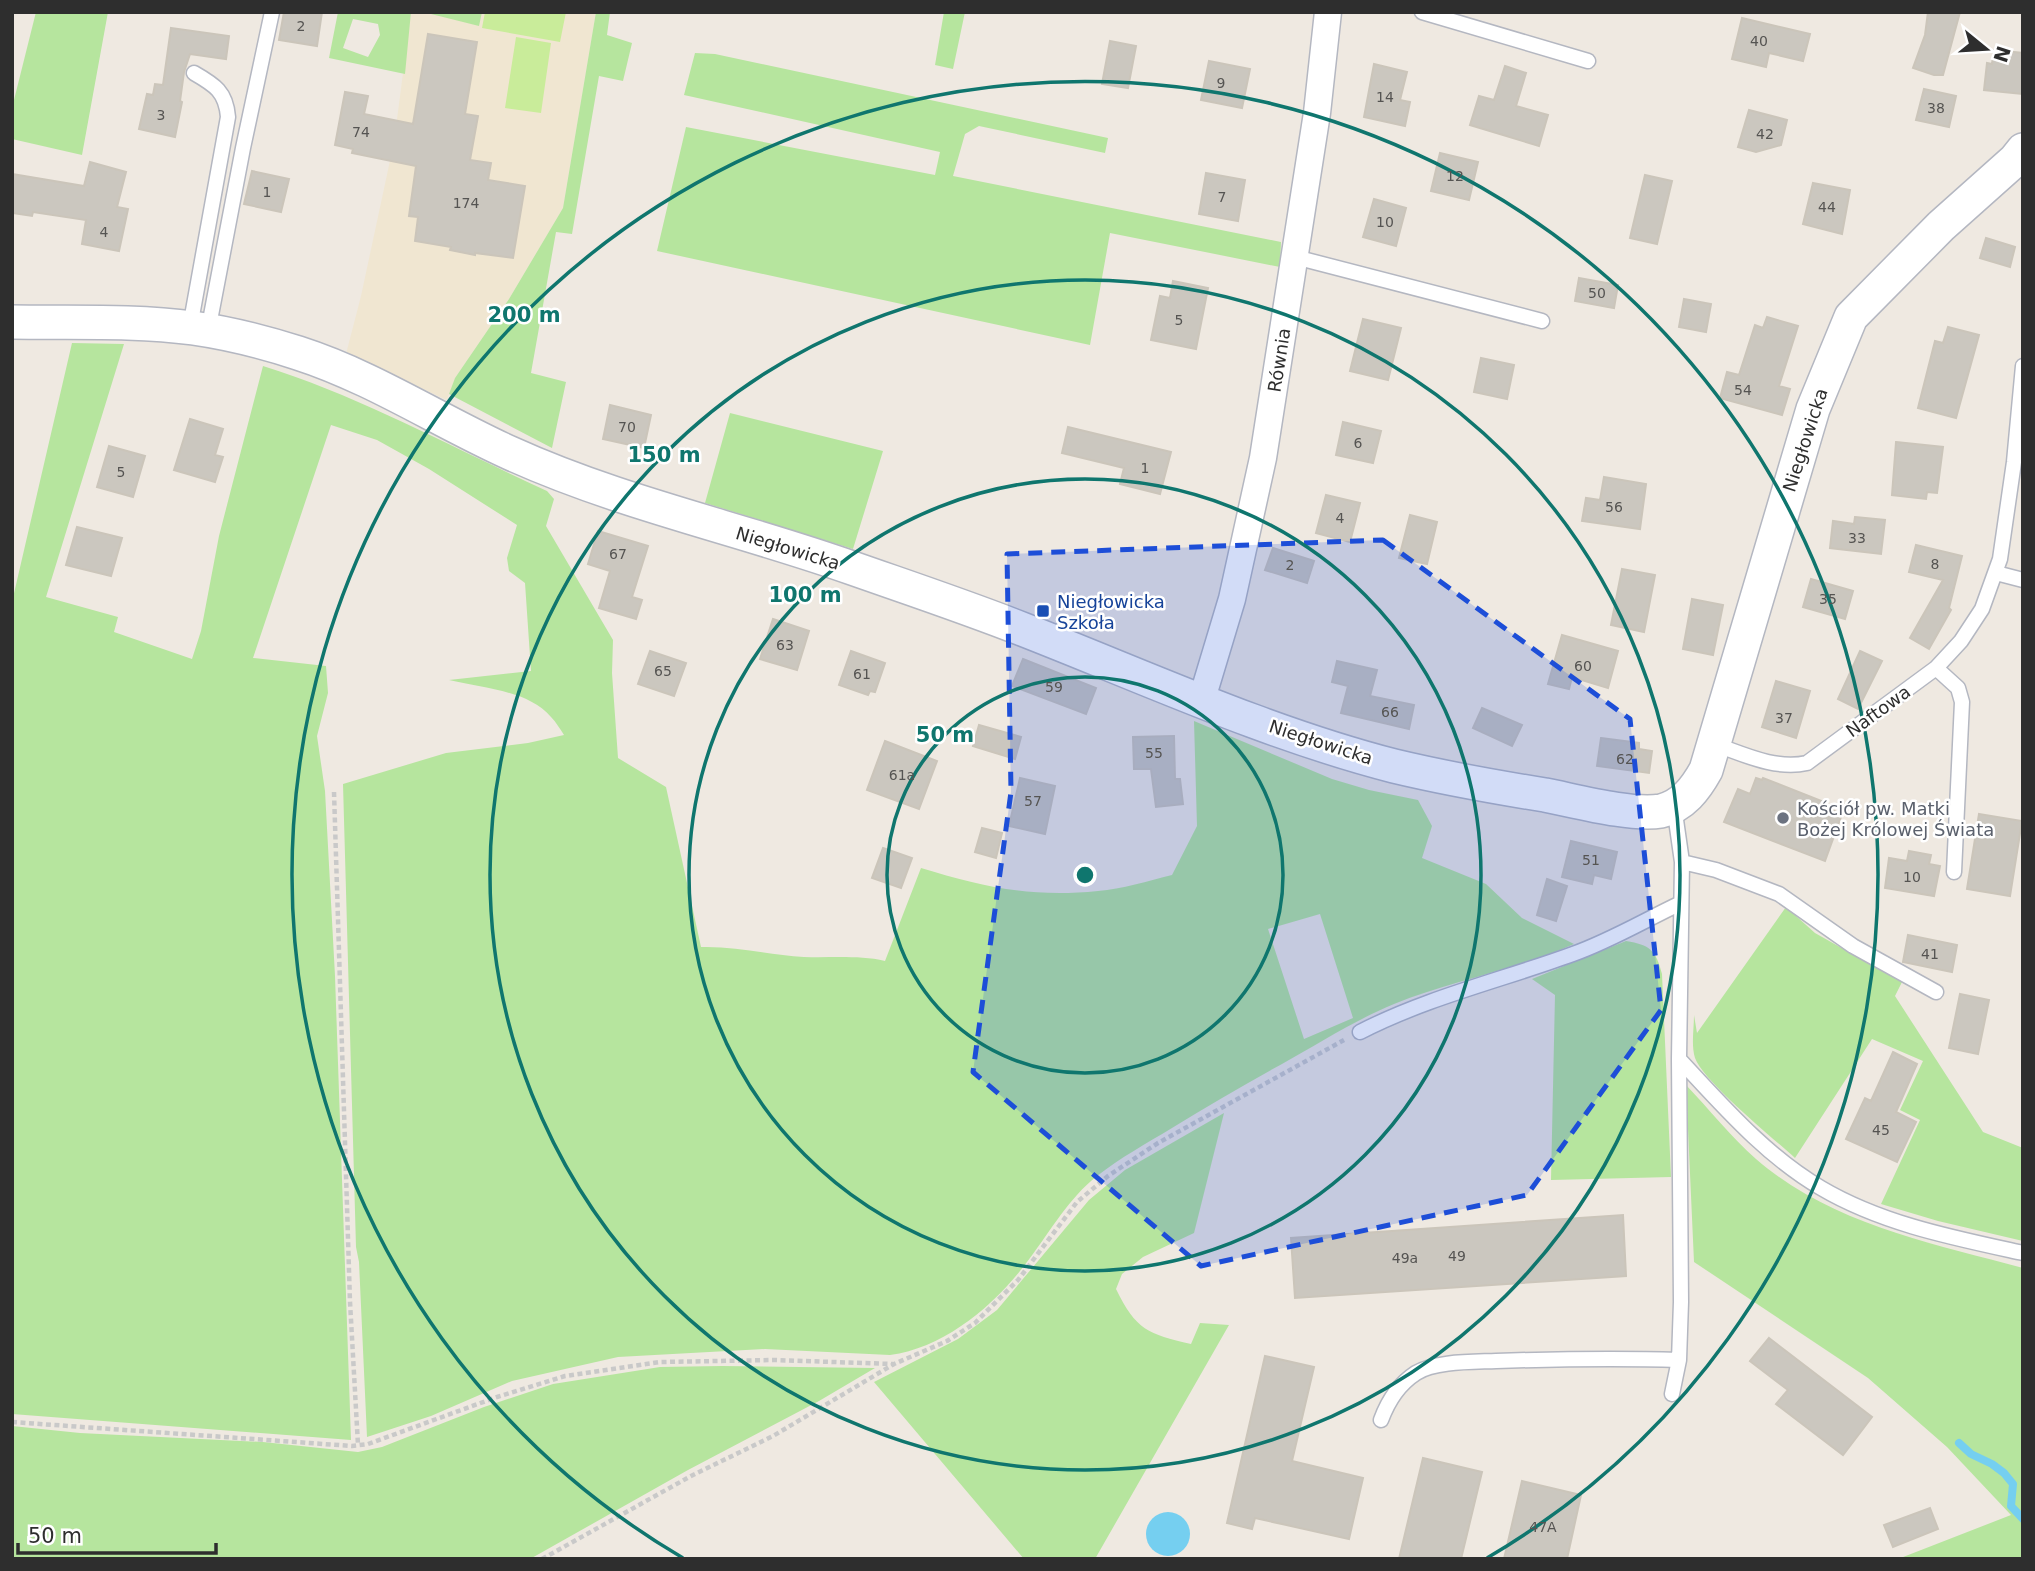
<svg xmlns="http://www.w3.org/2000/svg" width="2035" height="1571" font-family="'DejaVu Sans',sans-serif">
<rect width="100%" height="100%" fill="#efe9e1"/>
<path fill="#f0e6d1" d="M411 12H596L563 208 509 299 455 378 447 400 346 354 361 296 394 142Z"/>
<path fill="#b6e59e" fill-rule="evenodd" d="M36 12H108L82 155 12 139V108Z
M338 12H411L405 74 329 58ZM353 19 378 24 380 35 368 57 343 48Z
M423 12H482L479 26Z
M596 12H610L607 35 632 43 623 81 599 76 572 234 556 232 531 373 566 382 552 448 449 394 455 378 509 299 563 208Z
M944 12H965L953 69 935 65Z
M695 53 715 54 1108 138 1105 153 979 126 965 134 953 176 1281 242 1280 267 1110 233 1090 345 657 251 686 127 935 175 940 152 684 95Z
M72 343 124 344 46 597 118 617 114 632 192 659 201 631 219 536 263 366C362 397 453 448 547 491L554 499 546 526 613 640 612 673 618 758 666 787 701 947C736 946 769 955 804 957 831 958 859 955 885 961L921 868C983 887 1032 898 1098 891 1122 889 1148 881 1172 875L1197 826 1194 721 1332 779 1369 790 1418 800 1432 826 1422 858 1486 884 1522 918 1574 944C1516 970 1452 980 1394 1004 1355 1020 1318 1044 1282 1064 1245 1084 1208 1106 1172 1128 1147 1143 1120 1158 1097 1176 1069 1198 1051 1230 1030 1258 997 1303 947 1347 890 1355L765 1349 618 1357 512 1381 431 1416 367 1437 359 1262 356 1247 343 784 446 753 528 743 564 735C560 729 556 722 551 717 528 690 482 688 449 680L531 671 525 583 509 571 507 558 517 525 429 469 377 440 331 425 253 658 326 666 328 693 317 736 325 791 335 976 351 1440 12 1414V602ZM1320 914 1353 1018 1304 1039 1268 929Z
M730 413 883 451 853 549 705 503Z
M1786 907 1815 933 1902 982 1895 996 1983 1132 2023 1148V1241L1938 1221 1881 1204 1920 1120 1900 1110 1923 1061 1872 1039 1795 1158C1773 1138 1704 1082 1695 1058 1691 1045 1694 1029 1694 1015L1697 1033Z
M1626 941C1650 945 1656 950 1662 974L1671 1177 1551 1180 1555 995 1532 979Z
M1686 1085C1709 1109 1731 1137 1756 1159 1831 1224 1930 1243 2023 1268V1559H1898L2011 1515 1947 1447 1868 1378 1694 1262Z
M1224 1113 1194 1233 1143 1257 1122 1274 1116 1289C1136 1330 1148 1334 1191 1344L1200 1323 1229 1325 1095 1559H1024L874 1382 958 1339 997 1310 1089 1200 1125 1170Z
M722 1366 875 1368 819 1401 688 1470 530 1559H12V1426L80 1433 263 1442 358 1452 382 1447 484 1407 553 1384 660 1367Z"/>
<path fill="#c9ec9a" d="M485 12H566L560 42 482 28Z
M516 37 551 43 541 113 505 108Z"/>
<path fill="#75cff0" d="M1146 1534a22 22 0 1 1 44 0a22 22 0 1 1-44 0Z"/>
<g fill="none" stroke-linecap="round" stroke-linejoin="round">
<path stroke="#75cff0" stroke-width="8" d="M1959 1443 1971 1454 1992 1464 2004 1473 2013 1484 2011 1506 2023 1519"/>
</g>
<path fill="#cbc7bf" stroke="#cbc5ba" stroke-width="2" d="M284 12H322L317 46 279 40Z
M1928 12H1960L1943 75H1934L1913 68 1925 35Z
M1742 18 1810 34 1803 61 1769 53 1766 67 1732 59Z
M171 28 229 36 226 59 190 54 184 72 180 101 182 102 175 137 139 129 147 94 153 95 155 84 163 85Z
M428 34 477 42 465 114 478 116 470 160 491 163 488 180 525 186 513 258 475 253V255L450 250 451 247 415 241 418 217 409 216 416 166 352 153 353 149 335 145 345 92 368 96 364 114 413 124Z
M1110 41 1136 46 1128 88 1102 84Z
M1994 50 2023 53 2022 94 1984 90 1987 63 1992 64Z
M1209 61 1250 69 1242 108 1201 100Z
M1374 64 1407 72 1400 100 1410 102 1405 126 1364 117Z
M1505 66 1526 73 1516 106 1548 115 1539 146 1470 125 1479 96 1494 100Z
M1924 89 1956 96 1949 127 1916 120Z
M1749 110 1787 120 1781 145 1756 152 1738 147Z
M1440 153 1478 162 1469 200 1431 191Z
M90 162 126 172 117 207 128 209 119 251 82 244 86 220 33 212 32 216 12 213V174L84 186Z
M252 171 289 179 281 212 244 204Z
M1206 173 1245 180 1238 221 1199 214Z
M1645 175 1672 181 1657 244 1630 238Z
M1813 183 1850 190 1842 234 1803 224Z
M1374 199 1406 208 1396 246 1363 237Z
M1986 238 2015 247 2010 267 1980 258Z
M1579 278 1618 285 1614 308 1575 301Z
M1173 281 1208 288 1196 349 1151 340 1160 296 1170 298Z
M1684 299 1711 304 1706 332 1679 327Z
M1767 317 1798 326 1779 386 1790 389 1782 415 1720 398 1727 372 1739 375 1755 325 1763 328Z
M1363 319 1401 328 1388 380 1350 371Z
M1948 327 1979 335 1956 418 1918 408 1935 341 1943 343Z
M1481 358 1514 365 1507 399 1474 392Z
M610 405 651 415 644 448 603 439Z
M190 419 223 429 215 455 223 457 215 482 174 470Z
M1343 422 1381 431 1373 463 1336 455Z
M1068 427 1171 452 1160 494 1120 484 1124 468 1062 453Z
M1896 442 1943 447 1937 493 1927 492 1926 499 1892 495Z
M109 446 145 456 133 497 97 487Z
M1604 477 1646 484 1640 529 1582 521 1586 498 1600 500Z
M1326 495 1360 503 1350 542 1316 533Z
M1410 515 1437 522 1427 564 1399 558Z
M1855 517 1885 520 1881 554 1830 548 1833 521 1854 524Z
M77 527 122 538 111 576 66 565Z
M598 531 648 546 632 597 642 600 636 619 599 608 610 571 588 564Z
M1916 545 1962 556 1949 608 1951 610 1929 649 1910 638 1943 580 1909 572Z
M1273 548 1314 561 1307 583 1265 570Z
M1622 569 1655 575 1644 632 1611 625Z
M1811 579 1853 591 1845 619 1803 607Z
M1692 599 1723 605 1713 655 1683 649Z
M773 619 809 631 797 670 760 659Z
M1562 635 1618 651 1608 688 1572 677 1569 689 1548 684Z
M650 651 686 663 674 696 638 684Z
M851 651 885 663 875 692 870 691 868 695 839 685Z
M1860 651 1882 661 1858 709 1838 699Z
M1023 659 1096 688 1086 714 1012 686Z
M1337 661 1377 670 1370 696 1414 705 1409 729 1341 713 1348 686 1332 682Z
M1776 681 1810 691 1796 738 1762 727Z
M1482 708 1522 725 1512 746 1473 728Z
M979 725 1021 737 1015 759 973 746Z
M1174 736 1175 779H1180L1183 804 1156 807 1151 769H1134L1133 737Z
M1601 738 1639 743V749L1652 751 1649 773 1597 766Z
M885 741 937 761 919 809 867 790Z
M1020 778 1055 786 1045 834 1009 826Z
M1756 778 1762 780 1763 778 1824 802 1822 806 1842 814 1825 861 1724 822 1738 789 1750 794Z
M1979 814 2022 821 2010 896 1967 889Z
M982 828 1002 833 996 858 975 852Z
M1571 841 1617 852 1611 879 1594 875 1592 884 1562 877Z
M883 848 912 858 901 888 872 878Z
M1909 851 1931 855 1929 864 1940 866 1934 896 1885 888 1889 858 1907 861Z
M1547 879 1567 886 1556 921 1537 915Z
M1908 935 1957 945 1952 972 1903 962Z
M1960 994 1989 1000 1978 1054 1949 1048Z
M1893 1052 1917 1064 1896 1112 1916 1122 1897 1162 1846 1139 1865 1098 1871 1101Z
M1623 1215 1626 1276 1295 1298 1291 1238Z
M1769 1338 1872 1417 1843 1455 1776 1404 1788 1390 1750 1361Z
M1265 1356 1314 1367 1292 1461 1363 1478 1349 1539 1255 1518 1252 1529 1227 1523Z
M1423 1458 1482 1472 1461 1559H1399Z
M1522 1481 1581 1495 1567 1559H1504Z
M1930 1508 1938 1529 1893 1547 1884 1525Z"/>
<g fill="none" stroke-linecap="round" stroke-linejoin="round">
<defs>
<path id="service" d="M1422 12 1588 61
M1295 257 1542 321
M190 327 228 117C226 92 215 85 194 73
M208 331 243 148 272 12
M1996 573 2023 580
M1936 668 1958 688 1962 702 1954 872
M1714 744C1743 754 1775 770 1807 763L1936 668 1961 641 1982 609 2000 559 2014 462 2023 366
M1674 806 1682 862 1679 1059C1722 1105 1766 1156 1821 1188 1882 1224 1954 1238 2023 1253
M1682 862 1716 870 1779 894 1853 946 1936 992
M1360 1032C1428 997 1502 980 1573 954 1610 941 1645 920 1681 903
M1672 1394 1679 1360 1681 1302 1679 1059
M1381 1420C1388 1401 1399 1384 1416 1373 1435 1361 1473 1362 1496 1361 1557 1359 1618 1358 1679 1360"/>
<path id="minor" d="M1201 702 1232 599 1263 458 1317 113 1328 12"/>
<path id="tertiary" d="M12 322C71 323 135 320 193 328 228 333 264 342 298 353 373 377 439 421 510 453 620 503 739 528 852 568 909 588 966 607 1022 629 1145 677 1266 733 1394 766 1444 778 1495 787 1545 795 1576 801 1631 816 1661 811 1683 806 1696 788 1706 770L1813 409 1851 317 1941 226 2015 160 2023 150"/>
</defs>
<use href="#service" stroke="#b4b7c1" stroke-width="17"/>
<use href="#minor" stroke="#b4b7c1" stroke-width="29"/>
<use href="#tertiary" stroke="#b4b7c1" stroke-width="36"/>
<path stroke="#c9c9c9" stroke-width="4.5" stroke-dasharray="5 3.5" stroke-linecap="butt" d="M334 792 350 1302 358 1445
M12 1422 352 1446 368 1444 497 1397 565 1376 660 1362 774 1360 893 1364
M542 1559 691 1476 773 1436 894 1364 947 1341 975 1323 1018 1280 1077 1202 1108 1176 1158 1143 1344 1040"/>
<use href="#service" stroke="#fff" stroke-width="14"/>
<use href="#minor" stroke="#fff" stroke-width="26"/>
<use href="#tertiary" stroke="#fff" stroke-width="33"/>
</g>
<path fill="#1d4ed8" fill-opacity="0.2" stroke="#1d4ed8" stroke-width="5" stroke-dasharray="14 9" stroke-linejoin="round" d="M1383 540 1630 719 1661 1010 1527 1195 1201 1266 973 1072 1011 792 1007 554Z"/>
<g fill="none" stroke="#0f766e" stroke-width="3.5">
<circle cx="1085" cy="875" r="198"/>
<circle cx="1085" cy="875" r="396"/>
<circle cx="1085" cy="875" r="595"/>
<path d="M683 1558A793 793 0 1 1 1487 1558"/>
</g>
<rect fill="#1a4fb4" stroke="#fff" stroke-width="2.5" x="1036" y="604" width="14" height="14" rx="3.5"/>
<circle fill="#6b7280" stroke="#fff" stroke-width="2.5" cx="1783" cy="818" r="7"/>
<g text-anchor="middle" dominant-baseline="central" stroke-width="5" stroke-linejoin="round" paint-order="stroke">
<g font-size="14" fill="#555452">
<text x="301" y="26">2</text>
<text x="1759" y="41">40</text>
<text x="1221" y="83">9</text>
<text x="1385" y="97">14</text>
<text x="1936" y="108">38</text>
<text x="161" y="115">3</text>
<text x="361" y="132">74</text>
<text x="1765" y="134">42</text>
<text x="1455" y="176">12</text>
<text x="267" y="192">1</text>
<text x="1222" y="197">7</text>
<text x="466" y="203">174</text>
<text x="1827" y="207">44</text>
<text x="1385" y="222">10</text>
<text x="104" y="232">4</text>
<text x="1597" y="293">50</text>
<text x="1179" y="320">5</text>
<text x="1743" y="390">54</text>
<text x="627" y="427">70</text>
<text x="1358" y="443">6</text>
<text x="1145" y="468">1</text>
<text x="121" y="472">5</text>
<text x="1614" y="507">56</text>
<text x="1340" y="518">4</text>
<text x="1857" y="538">33</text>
<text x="618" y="554">67</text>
<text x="1935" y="564">8</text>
<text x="1290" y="565">2</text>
<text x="1828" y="599">35</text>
<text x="785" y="645">63</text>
<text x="1583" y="666">60</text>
<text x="663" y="671">65</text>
<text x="862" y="674">61</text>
<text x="1054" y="687">59</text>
<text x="1390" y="712">66</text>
<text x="1784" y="718">37</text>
<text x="1154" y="753">55</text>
<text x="1625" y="759">62</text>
<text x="902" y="775">61a</text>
<text x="1033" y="801">57</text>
<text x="1591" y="860">51</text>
<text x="1912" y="877">10</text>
<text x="1930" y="954">41</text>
<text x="1881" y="1130">45</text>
<text x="1457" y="1256">49</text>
<text x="1405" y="1258">49a</text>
<text x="1543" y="1527">47A</text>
</g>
<g font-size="18" fill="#2e2e2e" stroke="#fff">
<text transform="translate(1279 360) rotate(-81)">Równia</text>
<text transform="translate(1805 440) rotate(-72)">Niegłowicka</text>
<text transform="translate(788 548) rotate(17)">Niegłowicka</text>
<text transform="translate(1878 711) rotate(-36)">Naftowa</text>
<text transform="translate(1321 742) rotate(18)">Niegłowicka</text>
</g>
<g font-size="18" fill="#164399" stroke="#fff" text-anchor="start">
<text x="1057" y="601">Niegłowicka<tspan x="1057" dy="21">Szkoła</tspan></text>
</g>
<g font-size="18" fill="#5b616d" stroke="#fff" text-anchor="start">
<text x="1797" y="808">Kościół pw. Matki<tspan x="1797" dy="21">Bożej Królowej Świata</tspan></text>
</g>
</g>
<circle cx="1085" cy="875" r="10" fill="#0f766e" stroke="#fff" stroke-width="3.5"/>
<g font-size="21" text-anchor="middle" font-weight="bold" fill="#0f766e" stroke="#fff" stroke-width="5" stroke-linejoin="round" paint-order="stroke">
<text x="524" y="322">200 m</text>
<text x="664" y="462">150 m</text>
<text x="805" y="602">100 m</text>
<text x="945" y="742">50 m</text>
</g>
<rect width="2035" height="1571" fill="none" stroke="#2e2e2e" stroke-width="28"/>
<g transform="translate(1986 49) rotate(108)" stroke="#ffffff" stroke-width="5" paint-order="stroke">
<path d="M0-5L12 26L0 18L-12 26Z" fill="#2e2e2e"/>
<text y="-10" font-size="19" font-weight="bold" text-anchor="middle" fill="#2e2e2e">N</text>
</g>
<path d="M18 1543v10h198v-10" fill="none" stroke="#2e2e2e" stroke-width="3.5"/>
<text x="28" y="1543" font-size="21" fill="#2e2e2e" stroke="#ffffff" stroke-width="5" paint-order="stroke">50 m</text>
</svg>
